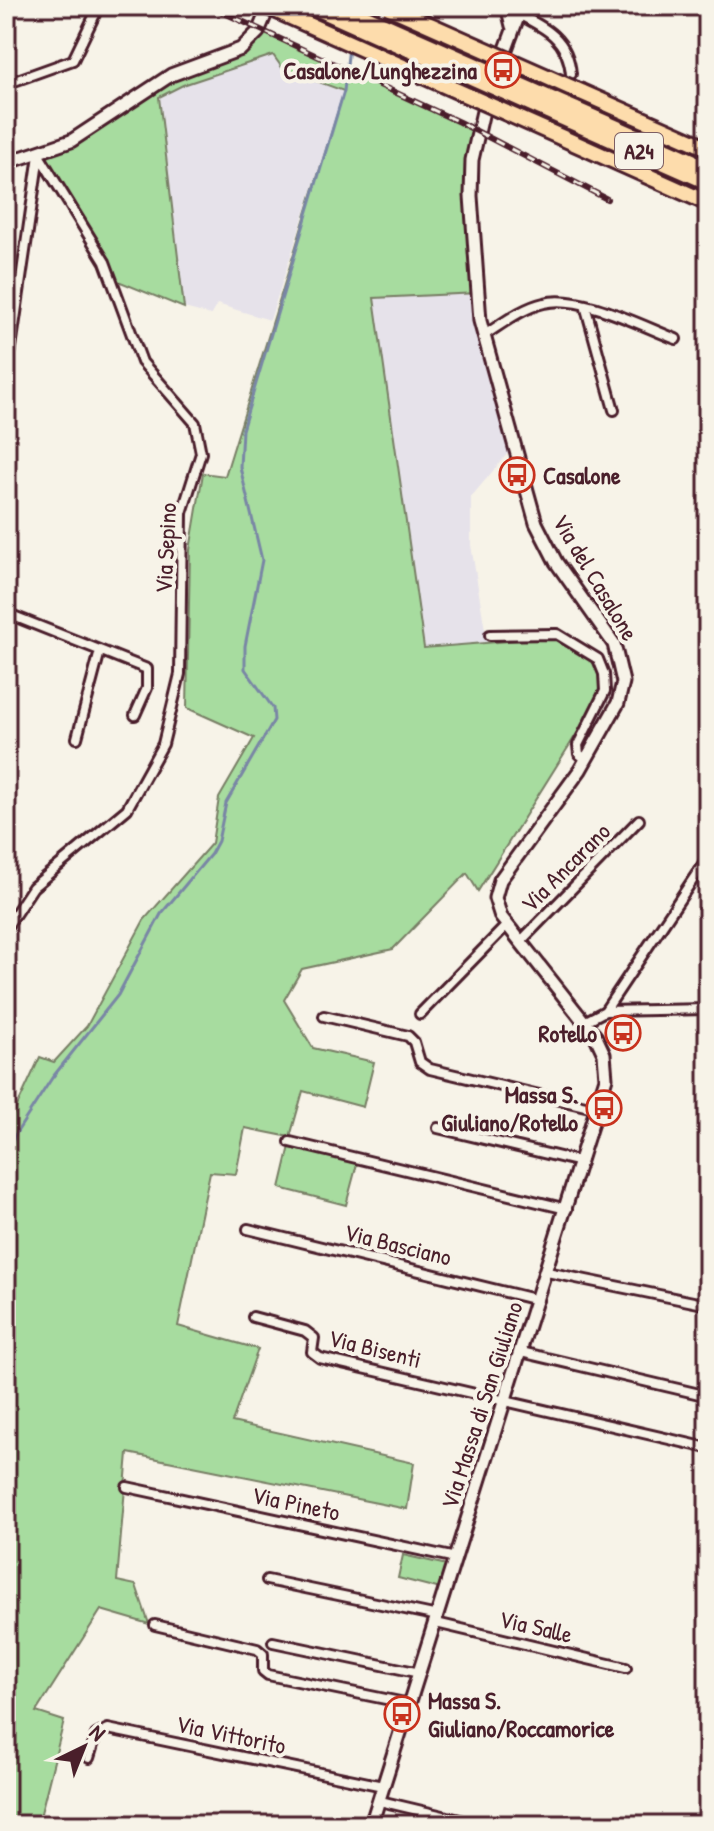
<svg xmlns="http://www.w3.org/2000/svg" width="714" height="1831" font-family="'Patrick Hand',sans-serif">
<rect width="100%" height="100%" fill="#f7f3e8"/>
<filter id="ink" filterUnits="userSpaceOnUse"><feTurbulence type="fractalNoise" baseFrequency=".0125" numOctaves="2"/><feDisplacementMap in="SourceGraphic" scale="16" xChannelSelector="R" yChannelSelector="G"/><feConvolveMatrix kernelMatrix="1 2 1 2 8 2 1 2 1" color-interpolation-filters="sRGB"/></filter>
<g filter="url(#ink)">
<path fill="#e6e2ea" d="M273 55 283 69 344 91 270 320 217 304 211 315 184 308 159 97 183 85Z
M478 293 513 447 471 497V545L487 642 424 648 374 297Z"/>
<path fill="#a7dc9f" stroke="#787e65" stroke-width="2" d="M260 30 478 132V293L374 298 424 648 557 637 599 664 600 707 579 730 478 891 467 873 393 949 302 969 284 1000 313 1048 374 1062 363 1107 303 1091 290 1137 245 1128 236 1174 210 1172 178 1326 258 1349 232 1422 414 1463 407 1509 128 1453 117 1581 136 1585 149 1624 101 1610 36 1712 64 1721 38 1825H6V1130L40 1057 54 1062 87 1026 144 920 212 843 219 798 254 738 187 708 190 550 203 473 225 476 344 91 283 69 273 55 183 85 159 97 184 308 113 279 39 155 146 92 227 55Z
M290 1146 357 1164 346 1205 280 1188Z
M403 1555 447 1565 441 1589 398 1578Z"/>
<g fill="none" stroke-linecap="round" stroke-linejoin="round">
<path stroke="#7986a5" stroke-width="3" d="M6 1158 15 1135 52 1078 118 995 161 914 211 854 218 841 226 803 274 720 273 708 245 669V646L262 560 240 467 242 430 344 91 349 47"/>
<defs>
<path id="street" d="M518 14C546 28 568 39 571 74
M6 84 73 60 99 6
M585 305 614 410
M483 336C502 324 522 308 544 303 579 293 642 326 676 339
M6 382 39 155
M6 613 147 669V688L135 715
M490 635 557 634 598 659 604 674 605 691 578 745 579 754 586 759
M77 738 100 651
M6 928 33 887 127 809 163 744 180 674 182 513 201 453 195 423 142 362 105 262 39 155
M520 942 639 820
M605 1011 708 857
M420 1014 507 925
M324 1016 408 1036 414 1042 420 1062 430 1069 598 1109
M586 1021 605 1011 708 1009
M438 1128 581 1162
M290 1142 567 1209
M248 1229 538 1300
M547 1272 708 1305
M253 1317 305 1331 314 1338 312 1352 320 1358 708 1448
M521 1352 708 1396
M127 1487 456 1558
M267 1580 438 1616
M436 1623 626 1668
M155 1625 257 1649 263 1654V1671L268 1675 410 1704
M273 1642 420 1673
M89 1758 96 1735 108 1729 383 1786
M380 1801 481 1825"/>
<path id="secondary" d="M507 6 512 26
M6 163 71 141 171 75 241 49 258 32 269 6
M371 1825 606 1078 604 1054 596 1037 501 917 495 898 500 880 580 770 618 703 623 682 614 644 556 562 536 523 480 321 471 196 472 160 483 111 522 6"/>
<path id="highway" d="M581 92 708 148
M574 109 708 168
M570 121 708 182
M563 138 708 203"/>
</defs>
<use href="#street" stroke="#4a1f2b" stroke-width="14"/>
<use href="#secondary" stroke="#4a1f2b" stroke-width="17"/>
<use href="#highway" stroke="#4a1f2b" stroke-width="20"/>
<use href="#street" stroke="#f7f3e8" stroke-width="8"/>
<use href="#secondary" stroke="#f7f3e8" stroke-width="11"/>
<use href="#highway" stroke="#fddcac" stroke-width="14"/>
<defs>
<path id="rail" d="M218 10 459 122 607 199"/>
</defs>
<use href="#rail" stroke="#4a1f2b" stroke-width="6"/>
<use href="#rail" stroke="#f7f3e8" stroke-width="3" stroke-dasharray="9" stroke-linecap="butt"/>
<defs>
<path id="highway-bridge" d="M266 6 563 138
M312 6 570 121
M341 6 574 109
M387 6 581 92"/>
</defs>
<use href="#highway-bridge" stroke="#4a1f2b" stroke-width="20" stroke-linecap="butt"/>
<use href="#highway-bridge" stroke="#fddcac" stroke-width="14"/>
</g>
</g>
<defs>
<symbol id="bus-ring" viewBox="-11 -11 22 22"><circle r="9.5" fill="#f7f3e8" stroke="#c8321e" stroke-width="1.5"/><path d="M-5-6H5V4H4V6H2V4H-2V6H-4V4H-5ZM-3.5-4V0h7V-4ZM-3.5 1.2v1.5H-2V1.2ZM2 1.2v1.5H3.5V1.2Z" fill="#c8321e"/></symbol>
</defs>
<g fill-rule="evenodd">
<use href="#bus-ring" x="483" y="50" width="40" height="40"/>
<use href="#bus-ring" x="497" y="455" width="40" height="40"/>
<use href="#bus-ring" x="603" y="1013" width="40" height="40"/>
<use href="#bus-ring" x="584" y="1088" width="40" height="40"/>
<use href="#bus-ring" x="382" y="1694" width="40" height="40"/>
</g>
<g text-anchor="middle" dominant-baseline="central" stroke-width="8" stroke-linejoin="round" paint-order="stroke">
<rect fill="#f7f3e8" stroke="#7e5f64" stroke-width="2" x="615" y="133" width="48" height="36" rx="6"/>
<g font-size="22" font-weight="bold" fill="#4a1f2b">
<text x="639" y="151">A24</text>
</g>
<g font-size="24" font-weight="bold" fill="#4a1f2b" stroke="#f7f3e8" text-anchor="end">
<text x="477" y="70">Casalone/Lunghezzina</text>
<text x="543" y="475" text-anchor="start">Casalone</text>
<text x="597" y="1033">Rotello</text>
<text x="578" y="1094">Massa S.<tspan x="578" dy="28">Giuliano/Rotello</tspan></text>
<text x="428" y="1700" text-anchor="start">Massa S.<tspan x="428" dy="28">Giuliano/Roccamorice</tspan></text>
</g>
<g font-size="24" fill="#4a1f2b" stroke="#f7f3e8">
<text transform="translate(165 548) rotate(-87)">Via Sepino</text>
<text transform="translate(596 577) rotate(59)">Via del Casalone</text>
<text transform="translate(565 867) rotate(-45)">Via Ancarano</text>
<text transform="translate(398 1244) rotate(14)">Via Basciano</text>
<text transform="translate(375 1348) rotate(14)">Via Bisenti</text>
<text transform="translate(481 1405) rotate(-72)">Via Massa di San Giuliano</text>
<text transform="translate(296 1503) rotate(12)">Via Pineto</text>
<text transform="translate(536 1626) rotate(13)">Via Salle</text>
<text transform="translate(231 1734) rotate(12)">Via Vittorito</text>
</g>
</g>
<rect width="714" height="1831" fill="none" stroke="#f7f3e8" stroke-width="32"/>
<rect x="16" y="16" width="682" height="1799" fill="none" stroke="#4a1f2b" stroke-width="3" filter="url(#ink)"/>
<g transform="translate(84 1747) rotate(43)" stroke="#f7f3e8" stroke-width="6" paint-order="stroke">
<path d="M0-6L14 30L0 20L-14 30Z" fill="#4a1f2b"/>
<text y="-12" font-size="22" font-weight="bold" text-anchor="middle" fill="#4a1f2b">N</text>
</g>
</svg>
